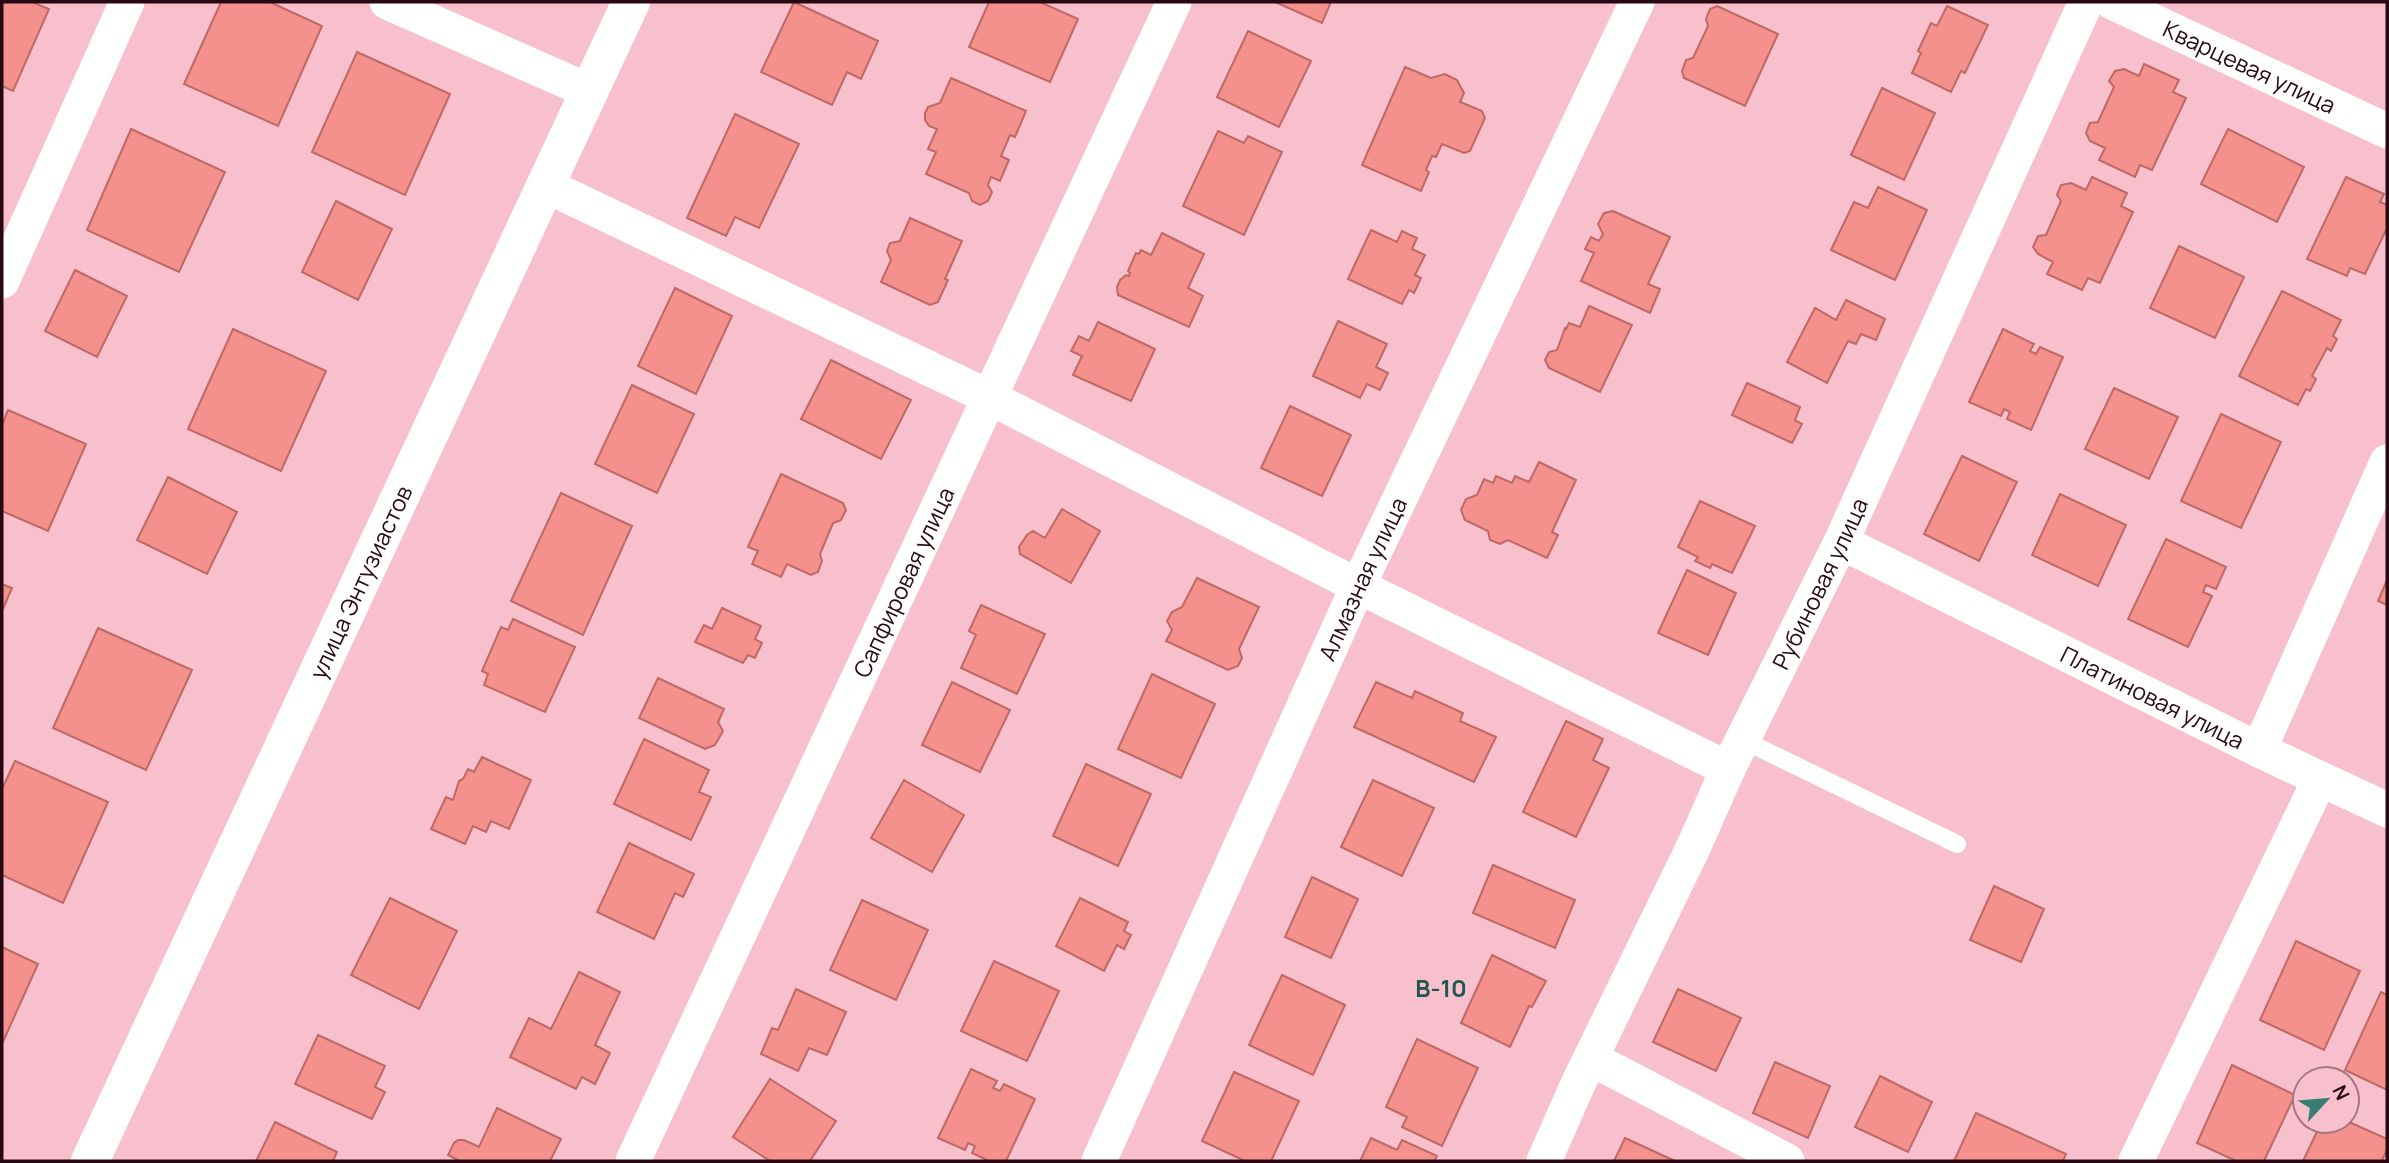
<svg xmlns="http://www.w3.org/2000/svg" width="2389" height="1163" font-family="Manrope,sans-serif">
<rect width="100%" height="100%" fill="#f8c0cd"/>
<path fill="#f4918c" stroke="#be6966" stroke-width="2" d="M2 2H32L49 9 13 91 2 86Z
M221 2H270L322 26 278 126 184 84Z
M794 2 878 41 861 79 847 72 832 105 761 72Z
M989 2H1040L1078 19 1050 82 969 47Z
M1275 2H1331L1322 23Z
M1717 6 1778 34 1745 106 1684 78 1682 71 1686 60 1693 58 1708 26 1706 19 1710 9Z
M1947 6 1988 25 1965 73 1961 71 1951 92 1912 73 1921 53 1918 51 1931 23 1937 26Z
M1248 31 1311 61 1279 127 1217 97Z
M357 52 450 94 405 195 312 152Z
M2144 64 2179 80 2173 92 2186 98 2152 170 2140 165 2135 177 2099 160 2105 148 2090 141 2086 133 2090 123 2098 122 2114 87 2109 81 2115 71 2124 69 2139 76Z
M1405 67 1431 78 1445 74 1457 80 1464 93 1460 102 1482 111 1485 118 1470 151 1464 153 1442 144 1436 157 1432 156 1426 170 1429 172 1421 191 1362 165Z
M951 78 1026 111 1015 137 1010 135 1001 156 1009 160 1000 181 991 177 988 185 992 192 988 201 980 205 972 201 969 193 926 174 936 152 928 149 937 129 929 126 925 120V113L928 107 940 103Z
M1882 88 1935 113 1904 180 1851 155Z
M735 114 799 144 759 228 735 217 726 236 687 218Z
M131 129 225 172 179 272 87 230Z
M2228 129 2304 167 2277 222 2201 184Z
M1218 131 1244 143 1248 136 1282 152 1244 235 1183 206Z
M2092 177 2127 193 2121 206 2133 212 2100 283 2088 278 2082 290 2047 274 2053 262 2038 254 2033 247 2038 236 2046 235 2061 201 2057 195 2061 185 2071 183 2086 190Z
M2346 177 2384 194 2380 202 2387 205V228L2365 274 2350 268 2347 276 2307 259Z
M1878 187 1927 210 1895 280 1831 250 1854 202 1868 208Z
M336 201 392 229 358 300 302 272Z
M1613 211 1670 237 1648 284 1660 289 1650 313 1581 281 1594 253 1585 249 1591 237 1599 241 1603 234 1598 224 1604 213Z
M910 218 962 241 945 279 948 280 938 302 930 305 881 282 891 260 887 251 890 243 900 241Z
M1371 230 1397 242 1402 231 1417 238 1412 249 1425 255 1415 275 1421 278 1414 293 1409 290 1402 304 1348 279Z
M1162 233 1204 254 1188 288 1203 296 1189 327 1118 295 1117 287 1120 280 1126 275 1129 276 1130 273 1128 271 1136 253 1139 254 1141 250 1151 255Z
M2179 246 2244 277 2215 338 2150 308Z
M75 270 127 296 97 357 45 331Z
M675 288 732 316 696 394 638 366Z
M2282 291 2341 320 2333 336 2337 339 2331 351 2327 348 2312 376 2316 379 2310 391 2306 389 2298 405 2239 376Z
M1846 300 1885 319 1876 340 1861 334 1856 344 1848 341 1827 383 1787 362 1815 308 1836 320Z
M1589 306 1632 325 1600 392 1549 368 1545 360 1549 352 1557 350 1565 328 1566 329 1569 323 1580 327Z
M1338 321 1387 344 1376 367 1388 373 1380 390 1367 384 1360 398 1313 376Z
M1098 322 1155 349 1131 401 1073 375 1082 356 1071 351 1079 336 1089 341Z
M233 329 326 371 281 471 188 429Z
M2003 329 2034 344 2030 351 2036 354 2040 347 2063 357 2031 430 2007 419 2010 412 2004 409 2001 416 1969 402Z
M831 360 911 400 881 459 801 419Z
M1747 383 1800 407 1795 420 1802 424 1792 443 1732 415Z
M632 385 694 414 657 493 595 464Z
M2114 388 2178 417 2149 479 2085 449Z
M1290 406 1351 435 1322 496 1261 468Z
M8 410 86 444 48 531 2 511V425Z
M2221 414 2281 442 2241 528 2181 501Z
M1962 456 2017 482 1979 561 1924 534Z
M1539 462 1576 480 1552 532 1558 535 1547 558 1508 540 1500 544 1490 540 1488 531 1465 520 1461 510 1466 499 1477 495 1484 479 1493 483 1496 476 1512 483 1515 476 1529 482Z
M781 474 843 503 846 510 841 520 833 523 820 554 822 561 818 572 811 575 787 564 781 577 752 564 758 551 748 547Z
M168 477 237 512 207 574 137 540Z
M561 493 632 526 583 635 511 601Z
M2060 494 2126 525 2098 586 2032 555Z
M1700 501 1755 526 1732 573 1712 564 1710 568 1695 561 1698 557 1678 547Z
M1062 509 1100 531 1071 583 1020 554 1019 547 1027 535 1033 531 1045 538Z
M2166 539 2226 567 2216 589 2206 585 2203 592 2212 596 2188 647 2128 619Z
M1687 570 1736 593 1708 655 1658 633Z
M1197 578 1259 607 1239 649 1242 658 1238 666 1228 670 1166 641 1172 630 1167 621 1172 612 1182 607Z
M2387 580V605L2378 601Z
M2 584 12 588 2 611Z
M981 605 1045 634 1017 694 961 668 976 635 969 631Z
M722 608 761 626 755 639 762 643 755 658 748 655 743 663 695 642 704 625 712 629Z
M513 619 575 647 545 712 484 685 488 674 482 671 501 627 508 630Z
M98 628 192 670 146 770 53 728Z
M1152 674 1215 704 1181 778 1118 749Z
M658 678 724 709 718 722 723 731 715 745 705 749 639 718Z
M952 682 1010 710 980 772 922 745Z
M1376 682 1412 698 1415 691 1463 713 1460 721 1496 737 1474 782 1354 727Z
M1566 721 1603 739 1593 760 1609 768 1576 837 1523 812Z
M644 739 709 770 699 792 711 797 691 840 614 804Z
M482 757 531 780 509 829 491 821 486 832 473 826 465 844 431 829 446 797 453 800 459 781 463 779 468 769 474 772Z
M15 761 108 802 63 903 2 875V789Z
M1086 764 1151 794 1118 866 1053 836Z
M904 780 964 815 932 872 871 838Z
M1373 780 1434 808 1402 876 1341 847Z
M629 843 694 874 683 897 675 893 654 939 597 912Z
M1493 865 1575 900 1555 948 1473 913Z
M1312 877 1358 899 1331 958 1285 937Z
M1994 886 2044 909 2021 962 1970 940Z
M390 898 457 931 419 1009 351 975Z
M1080 898 1128 922 1124 931 1131 935 1124 949 1117 945 1104 971 1056 946Z
M862 900 928 930 896 1000 830 970Z
M2296 941 2360 971 2324 1050 2260 1020Z
M2 947 38 964 2 1044Z
M1492 955 1546 981 1532 1007 1529 1006 1510 1047 1461 1023Z
M994 961 1059 991 1027 1061 961 1031Z
M579 972 620 992 595 1045 610 1053 595 1084 582 1077 576 1089 510 1057 529 1018 551 1029Z
M1282 975 1345 1005 1313 1075 1249 1045Z
M796 989 846 1012 827 1055 809 1048 798 1071 761 1054 772 1028 778 1030Z
M1678 989 1741 1018 1716 1071 1653 1042Z
M2381 992 2387 995V1090L2345 1070Z
M318 1035 385 1066 375 1087 385 1092 372 1119 295 1084Z
M1417 1039 1478 1068 1442 1146 1402 1127 1407 1117 1386 1107Z
M1775 1062 1830 1086 1808 1138 1753 1113Z
M2232 1065 2295 1095 2264 1161H2236L2197 1143Z
M971 1069 997 1081 993 1088 1000 1091 1004 1084 1035 1099 1006 1161H989L972 1153 975 1146 968 1143 965 1150 938 1138Z
M1234 1072 1299 1101 1271 1161H1245L1202 1141Z
M1880 1076 1932 1102 1908 1152 1855 1127Z
M770 1079 836 1121 810 1161H770L733 1137Z
M497 1108 561 1139 550 1161H457L458 1160 448 1155 454 1143 458 1140H464L479 1147Z
M1976 1113 2066 1154 2063 1161H1954Z
M2322 1121H2347L2387 1139V1149L2382 1161H2303Z
M275 1122 337 1152 333 1161H256Z
M1371 1138 1397 1150 1402 1140 1437 1156 1434 1161H1360Z
M1625 1138 1675 1161H1614Z"/>
<g fill="none" stroke-linecap="round" stroke-linejoin="round">
<path stroke="#fff" stroke-width="18" d="M1743 740 1957 844"/>
<g stroke="#fff" stroke-width="35">
<path d="M387 2 589 91"/>
<path id="s1" d="M2112 2 2387 131"/>
<path d="M547 186 991 398 1358 586 1728 769"/>
<path d="M2 281 127 2"/>
<path id="s2" d="M1841 542 2259 750 2387 462"/>
<path d="M2259 750 2387 810"/>
<path d="M1592 1059 1787 1161"/>
<path id="s3" d="M633 1161 1174 2"/>
<path id="s4" d="M1099 1161 1358 586 1637 2"/>
<path id="s5" d="M1544 1161 1578 1084 1693 848 1728 769 1841 542 2086 2"/>
<path d="M2136 1161 2320 779"/>
</g>
<path stroke="#fff" stroke-width="38" id="s6" d="M90 1161 631 2"/>
</g>
<g text-anchor="middle" dominant-baseline="central" stroke-width="5" stroke-linejoin="round" paint-order="stroke">
<g font-size="23" fill="#280913" stroke="#f8c0cd">
<text stroke="none"><textPath href="#s1" startOffset="152">Кварцевая улица</textPath></text>
<text stroke="none"><textPath href="#s4" startOffset="639">Алмазная улица</textPath></text>
<text stroke="none"><textPath href="#s6" startOffset="639">улица Энтузиастов</textPath></text>
<text stroke="none"><textPath href="#s3" startOffset="639">Сапфировая улица</textPath></text>
<text stroke="none"><textPath href="#s5" startOffset="640">Рубиновая улица</textPath></text>
<text stroke="none"><textPath href="#s2" startOffset="348">Платиновая улица</textPath></text>
</g>
<g font-size="24" font-weight="bold" fill="#1f5750" stroke="#f8c0cd">
<text x="1441" y="987">В-10</text>
</g>
</g>
<rect width="2389" height="1163" fill="none" stroke="#280913" stroke-width="7"/>
<g transform="translate(2326 1100) rotate(64)"><circle r="33" fill="#f8c0cd" stroke="#a57783" stroke-width="2"/>
<path d="M0-5L12 26L0 18L-12 26Z" fill="#387e74"/>
<text y="-10" font-size="19" font-weight="bold" text-anchor="middle" fill="#280913">N</text>
</g>
</svg>
